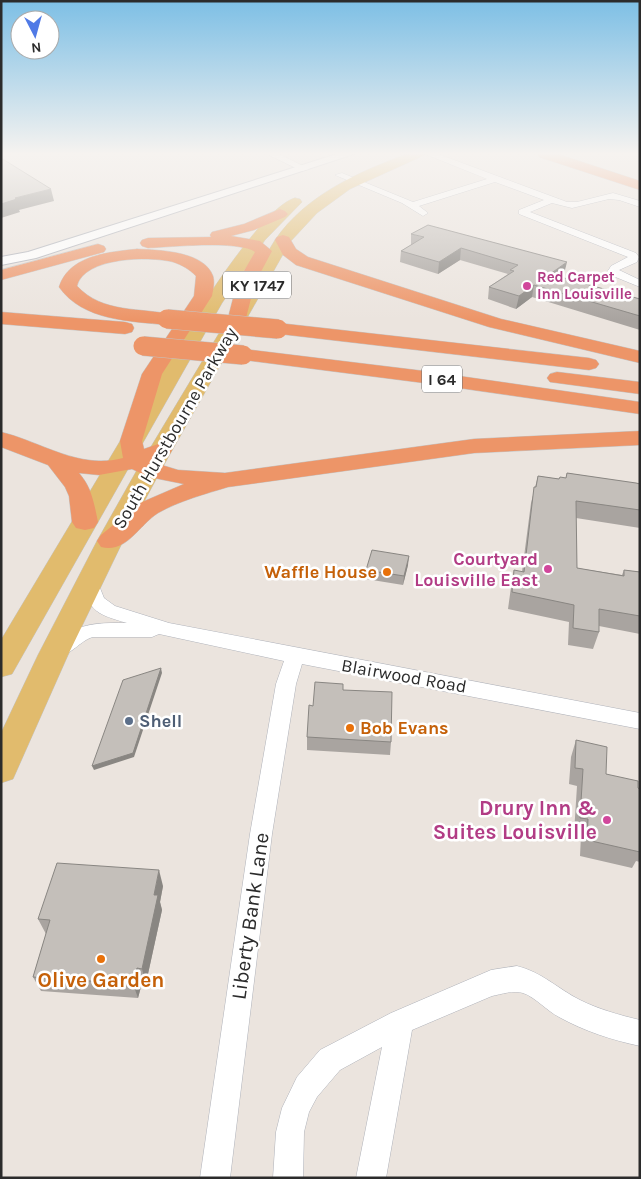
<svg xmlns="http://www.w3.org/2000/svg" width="641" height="1179" font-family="Karla,sans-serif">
<rect width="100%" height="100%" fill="#ebe4de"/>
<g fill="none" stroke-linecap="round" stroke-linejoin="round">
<defs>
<path id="minor" d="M267 154H279L309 169 302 171Z
M425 154H438L567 202H577L613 193 640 201V207L619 200 609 199 572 208 552 203 530 212 636 253 639 257 637 262 619 270 640 280V287L613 276 608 271 611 266 628 257 519 214V210L544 200 495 182 419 206 428 213 423 216 402 203 335 175 342 173 413 202 487 179Z
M90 576 96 578 104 598 115 606 169 623 640 713V729L302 664 296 684 272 834 230 1178H200L250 834 276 684 284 661 159 634 152 637H93C78 641 69 660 52 655L50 650C53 644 59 641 64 636 84 622 103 623 127 623 97 614 91 613 81 582L84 578Z
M517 966C542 972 558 989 580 1000 598 1009 619 1015 640 1020V1046C612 1040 584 1031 559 1017 547 1011 535 997 523 993 513 990 502 994 492 996L412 1030 386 1178H356L382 1047 340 1070 317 1097 309 1112 304 1132 303 1178H273L276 1132 282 1108 297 1077 320 1050 391 1013 491 970Z"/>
<path id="tertiary" d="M337 154H354L36 258 1 265V257L28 252Z"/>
<path id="primary" d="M407 154H427L350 189 317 213 290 242 161 470 123 541 68 655 13 779 1 783V733L38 655 97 541 137 470 275 240C306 195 358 172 407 154Z
M295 198 300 199 302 202 265 240 222 303 12 674 1 677V640L189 326C206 299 266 205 295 198Z"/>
<path id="motorway" d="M538 154H558L640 181V190L539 157Z
M280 209 285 211 288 214 285 217 254 230 231 236 260 241 272 251 255 283 246 318 244 322 237 324 230 322 228 318 237 283 255 252C238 240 172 247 148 248L142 246 140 243 142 240 148 238 211 237 210 235 212 232 244 224Z
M283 235 289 237 296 249 308 257 501 319 640 351V363L489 327 296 265 283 255 275 240 277 237Z
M98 244 104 246 106 249 104 252 1 280V270Z
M137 249C159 250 204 251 213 276 215 283 213 290 212 296L162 374 142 441 144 449 161 443 169 445 172 450 169 455 155 463 178 470 225 473 474 439 640 431V445L474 453 228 487C205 494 179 501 158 513 139 525 126 554 101 547L97 541 101 535 140 503 184 484 149 477 132 469 99 475 79 473C92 488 94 503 98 522L94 528 85 530 76 528 72 522 69 496 65 487 48 465 1 447V432C42 442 79 470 123 458L120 441 142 374 194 296 196 276C189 269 182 265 173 262 149 256 84 257 77 286 103 314 140 307 174 315L176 319 174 323 167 325C130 321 83 321 59 287 69 255 109 252 137 249Z
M1 312 125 322 132 324 134 328 132 332 125 334 1 324Z
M278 323 589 358 596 360 599 364 596 368 589 370 271 333 269 329 271 325Z
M243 349 424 371 640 402V414L424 383 236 359 233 355 236 351Z
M557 372 640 382V394L550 382 547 378 550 374Z"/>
</defs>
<use href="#minor" stroke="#afb2ba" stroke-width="1"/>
<use href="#tertiary" stroke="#afb2ba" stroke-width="2"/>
<use href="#primary" stroke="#c4c4c4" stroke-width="1"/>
<use href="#motorway" stroke="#c4c4c4" stroke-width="1"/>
<use href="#minor" fill="#fff" fill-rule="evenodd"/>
<use href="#tertiary" fill="#fff" fill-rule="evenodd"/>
<use href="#primary" fill="#e1bb6d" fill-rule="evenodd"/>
<use href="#motorway" fill="#ed9568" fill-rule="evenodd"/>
<defs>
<path id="motorway-bridge" d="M167 319 278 329
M143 346 243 355"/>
</defs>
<use href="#motorway-bridge" stroke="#c4c4c4" stroke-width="20" stroke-linecap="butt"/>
<use href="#motorway-bridge" stroke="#ed9568" stroke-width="19"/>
</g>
<path fill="#a9a4a0" d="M411 234 564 274 560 277 640 299V330L532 297 516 309 488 299 489 287 508 274 460 260 438 274 400 262 401 251 411 245Z
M567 473 640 484V528L576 518 577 568 622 575 624 570 640 572V634L599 626V632L593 649 568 645 569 622 508 609 511 587 514 570 522 572 531 503 538 476 559 479 566 478Z
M408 565 403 585 366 579V570Z
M343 690 391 742 390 755 307 750V737L313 706Z
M576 740 606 774 640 789V862L636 861 632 868 580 856 581 835 574 833 577 786 569 784 571 757Z
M163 886 160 902 162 910 146 983H142L138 998 41 991 33 977 46 934 38 919Z"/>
<path fill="#898682" d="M51 189 54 201 19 210 20 212 1 218V204L15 198Z
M461 248 460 260 438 274 439 262Z
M567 262 564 274 548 286 550 274Z
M534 285 532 297 516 309 519 296Z
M409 556 408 565 403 585 404 576Z
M161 668 162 673 134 757 94 770 92 766Z
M159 870 163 886 160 902 162 910 146 983 142 969 154 895Z
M137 968 142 983 138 998 133 984Z"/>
<path fill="#c4bfba" stroke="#898682" d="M1 158 51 189 15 198 17 199 1 204Z
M428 225 567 262 550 274 640 299V316L534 285 519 296 489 287 514 271 510 270 518 265 461 248 439 262 401 251 424 237 411 234Z
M567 473 636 483 640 484V510L576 501 577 568 624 576V570L640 572V616L599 609V632L573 628 574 605 512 592 514 570 524 572 534 487H536L538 476 559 479 560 477 566 478Z
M372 550 409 556 404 576 366 570Z
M161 668 133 753 92 766 123 680Z
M315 682 343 684V690L392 692 391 742 307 737 309 705 313 706Z
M576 740 607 747 606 774 638 781V788L640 789V852L587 840 588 819 580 818 583 769 575 768Z
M57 863 159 870 154 895H158L142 969 137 968 133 984 33 977 50 920 38 919Z"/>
<linearGradient id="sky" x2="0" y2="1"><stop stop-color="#7dbfe5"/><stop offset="0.48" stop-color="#f6f3f0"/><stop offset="1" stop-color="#f6f3f0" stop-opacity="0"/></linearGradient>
<rect width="641" height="320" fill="url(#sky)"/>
<g fill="#d1479c" stroke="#fff" stroke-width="2">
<circle cx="527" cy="286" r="5"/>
<circle cx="548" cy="569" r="5"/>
<circle cx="607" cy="820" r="5"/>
</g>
<g fill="#e8710a" stroke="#fff" stroke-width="2">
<circle cx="387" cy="572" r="5"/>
<circle cx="350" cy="728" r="5"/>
<circle cx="101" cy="959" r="5"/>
</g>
<circle fill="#5c6f8a" stroke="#fff" stroke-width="2" cx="129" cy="721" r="5"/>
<g text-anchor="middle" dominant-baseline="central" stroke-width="5" stroke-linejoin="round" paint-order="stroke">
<g font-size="15" font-weight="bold" fill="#b23c85" stroke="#fff" text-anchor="start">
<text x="537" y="277">Red Carpet<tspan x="537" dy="17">Inn Louisville</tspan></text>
</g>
<g fill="#fff" stroke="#6b6b6b" stroke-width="1">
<rect x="223" y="271.5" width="68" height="27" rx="4"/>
<rect x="422" y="365.5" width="40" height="27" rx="4"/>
</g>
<g font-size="16" font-weight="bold" fill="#2b2b2b">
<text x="257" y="285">KY 1747</text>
<text x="442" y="379">I 64</text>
</g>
<g font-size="18" fill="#2b2b2b" stroke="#fff">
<text transform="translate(175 428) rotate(-60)">South Hurstbourne Parkway</text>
<text transform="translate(404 676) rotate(10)">Blairwood Road</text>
</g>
<g font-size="18" font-weight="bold" fill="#b23c85" stroke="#fff" text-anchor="end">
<text x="538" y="559">Courtyard<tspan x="538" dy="21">Louisville East</tspan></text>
</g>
<g font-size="18" font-weight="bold" fill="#c56008" stroke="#fff" text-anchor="end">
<text x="377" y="572">Waffle House</text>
<text x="360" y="728" text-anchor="start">Bob Evans</text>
</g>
<g font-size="18" font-weight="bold" fill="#4e5e75" stroke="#fff" text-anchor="start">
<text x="139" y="721">Shell</text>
</g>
<g font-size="21" font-weight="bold" fill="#b23c85" stroke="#fff" text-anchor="end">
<text x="597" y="808">Drury Inn &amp;<tspan x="597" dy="24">Suites Louisville</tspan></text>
</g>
<g font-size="21" fill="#2b2b2b" stroke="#fff">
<text transform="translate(250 916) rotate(-82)">Liberty Bank Lane</text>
</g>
<g font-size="21" font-weight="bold" fill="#c56008" stroke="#fff">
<text x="101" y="980">Olive Garden</text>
</g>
</g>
<rect width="641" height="1179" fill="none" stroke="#2b2b2b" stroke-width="5"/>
<g transform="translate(35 35) rotate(174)"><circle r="24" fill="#ffffff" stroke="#aaaaaa"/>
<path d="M0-4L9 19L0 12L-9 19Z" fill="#507ae6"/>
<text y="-8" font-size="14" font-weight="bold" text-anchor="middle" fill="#2b2b2b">N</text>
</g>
</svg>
